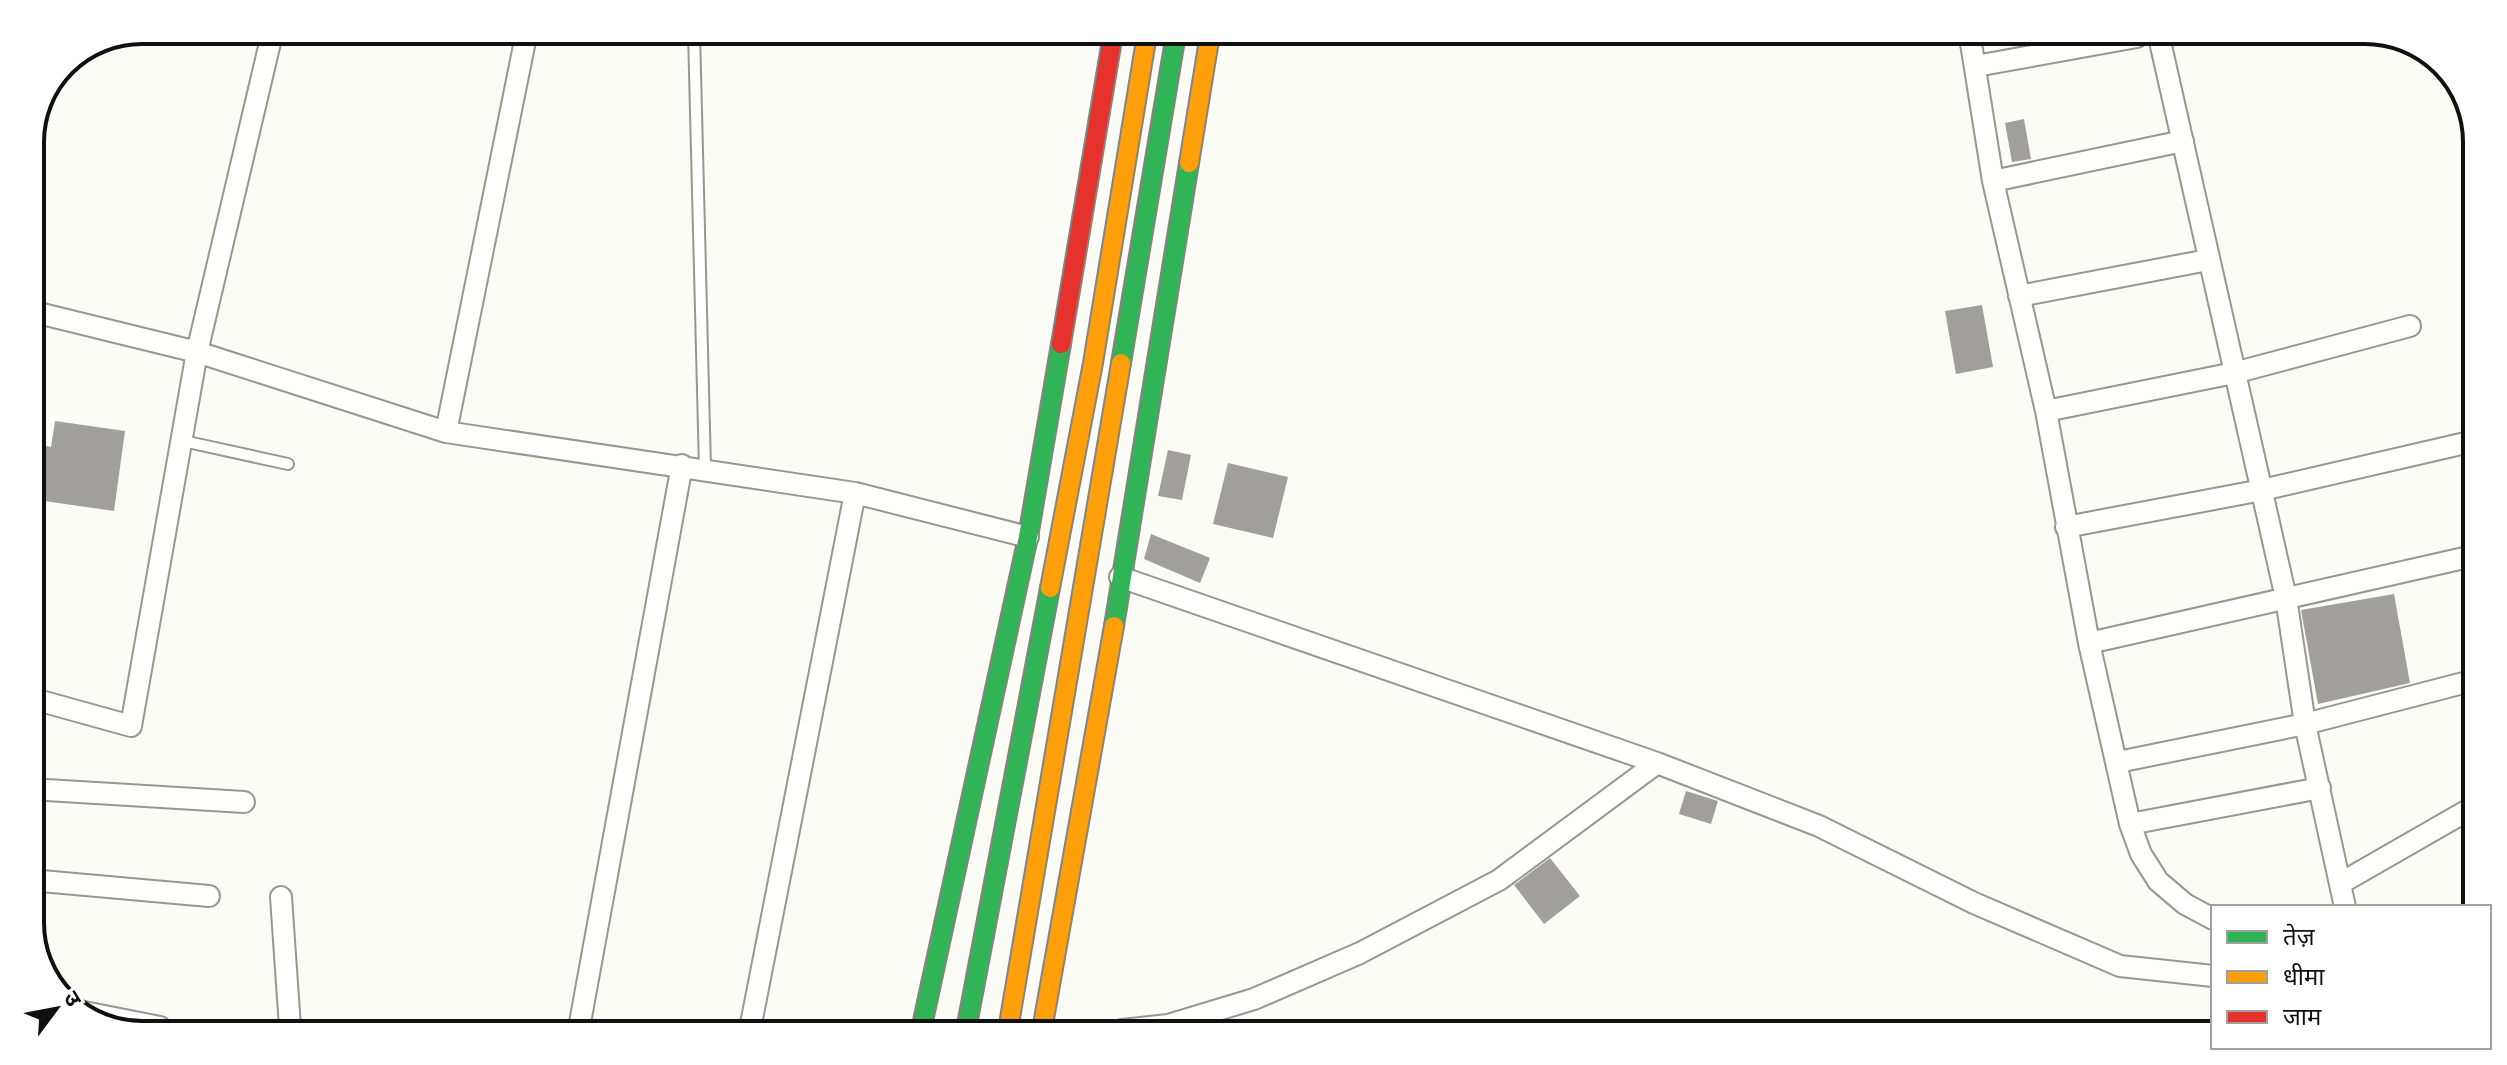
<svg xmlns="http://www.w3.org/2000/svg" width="2507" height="1065" font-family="Georgia,'Noto Sans Devanagari',serif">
<rect width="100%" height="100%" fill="#fcfcf6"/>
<path fill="#a09f9b" d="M2024 119 2031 159 2012 162 2005 123Z
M1982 305 1993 367 1956 374 1945 311Z
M55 421 125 431 114 511 30 499V442L51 447Z
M1168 450 1191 455 1182 500 1158 496Z
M1228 463 1288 477 1273 538 1213 524Z
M1151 534 1210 558 1200 583 1144 559Z
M2394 594 2410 683 2318 704 2301 610Z
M1686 791 1718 801 1711 824 1679 814Z
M1550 858 1580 896 1544 924 1514 885Z"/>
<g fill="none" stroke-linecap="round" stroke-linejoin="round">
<defs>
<path id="lane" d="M694 32 705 469
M183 441 288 464"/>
<path id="street" d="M1970 37 1993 181 2046 411 2089 643 2130 824 2141 854 2158 881 2185 904 2213 919
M2159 37 2286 598 2305 724 2345 907
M1976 66 2137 37
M1993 181 2183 141
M2019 296 2208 260
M30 311 197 352 446 432 855 493 1028 537
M2046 411 2234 373 2410 326
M446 432 527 31
M2066 527 2262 490 2474 441
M1120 577 1657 763 1819 826 1974 903 2120 966 2213 976
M2089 643 2473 556
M30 698 131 726 197 352 273 30
M2118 762 2305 724 2471 681
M30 789 244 802
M2130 824 2320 788
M30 880 209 896
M2341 883 2470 809
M281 897 290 1027
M79 1011 160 1027
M579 1028 682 465
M750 1029 855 493
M1122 1030 1168 1025 1254 999 1360 953 1499 880 1657 763"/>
<path id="fast" d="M1121 363 1176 34
M1114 626 1189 163
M921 1030 1028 537 1061 344
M966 1030 1050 588"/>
<path id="slow" d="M1189 163 1210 34
M1050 588 1093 363 1147 34
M1008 1030 1121 363
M1042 1030 1114 626"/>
<path id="jam" d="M1061 344 1113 34"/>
</defs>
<use href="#lane" stroke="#969694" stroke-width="14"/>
<use href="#street" stroke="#969694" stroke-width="24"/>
<use href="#fast" stroke="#848481" stroke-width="22"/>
<use href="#slow" stroke="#848481" stroke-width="22"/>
<use href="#jam" stroke="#848481" stroke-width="22"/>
<use href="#lane" stroke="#fffffe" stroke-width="10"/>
<use href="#street" stroke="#fffffe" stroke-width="20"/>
<use href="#fast" stroke="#30b455" stroke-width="18"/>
<use href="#slow" stroke="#ff9f0a" stroke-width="18"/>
<use href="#jam" stroke="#e5322d" stroke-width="18"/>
</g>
<path d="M0 0H2507V1065H0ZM142 44H2365A98 98 0 0 1 2463 142V923A98 98 0 0 1 2365 1021H142A98 98 0 0 1 44 923V142A98 98 0 0 1 142 44Z" fill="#fff" fill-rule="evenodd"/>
<path fill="none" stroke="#101010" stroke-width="4" d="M142 44H2365A98 98 0 0 1 2463 142V923A98 98 0 0 1 2365 1021H142A98 98 0 0 1 44 923V142A98 98 0 0 1 142 44Z"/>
<rect x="2211" y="905" width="280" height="144" fill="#ffffff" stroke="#9f9f9f" stroke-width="2"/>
<rect x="2227" y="931" width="40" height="12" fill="#30b455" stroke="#9f9f9f" stroke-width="2"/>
<text x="2283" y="945" font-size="24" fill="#101010">तेज़</text>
<rect x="2227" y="971" width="40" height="12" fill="#ff9f0a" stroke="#9f9f9f" stroke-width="2"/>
<text x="2283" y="985" font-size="24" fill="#101010">धीमा</text>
<rect x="2227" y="1011" width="40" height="12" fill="#e5322d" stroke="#9f9f9f" stroke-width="2"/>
<text x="2283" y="1025" font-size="24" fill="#101010">जाम</text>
<g transform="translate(56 1009) rotate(58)" stroke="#ffffff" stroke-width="6" paint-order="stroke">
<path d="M0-6L14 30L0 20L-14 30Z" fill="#101010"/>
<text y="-12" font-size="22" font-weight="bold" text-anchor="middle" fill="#101010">उ</text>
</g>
</svg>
